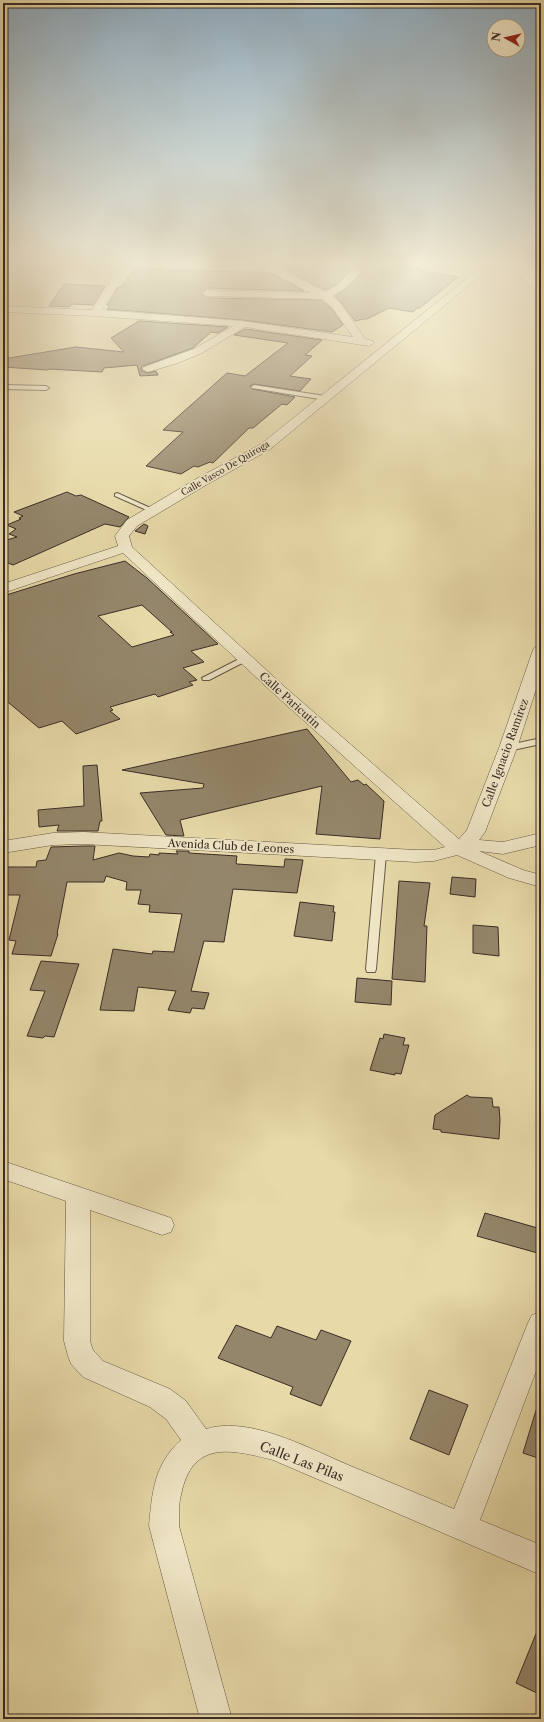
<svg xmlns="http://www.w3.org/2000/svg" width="544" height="1722" font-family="'Libre Caslon Text',serif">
<rect width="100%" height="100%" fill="#e7d9a8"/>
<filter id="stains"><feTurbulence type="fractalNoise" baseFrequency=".005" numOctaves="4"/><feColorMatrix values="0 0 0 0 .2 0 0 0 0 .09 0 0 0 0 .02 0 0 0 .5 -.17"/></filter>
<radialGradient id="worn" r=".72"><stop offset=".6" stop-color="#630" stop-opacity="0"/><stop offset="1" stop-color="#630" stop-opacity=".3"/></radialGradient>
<path fill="#94866a" stroke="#3b2c26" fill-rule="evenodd" d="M272 263H341L350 271 335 285 325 290Z
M356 263H392L419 268 416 270 458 277 420 308H417L413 312 389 308 367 319H364L355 321 341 302 335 296 343 291 363 273 362 268Z
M134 269 270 273 304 291 207 288 201 294 207 298 321 300 331 308 343 325 332 332 243 320 107 309 110 306 107 305 118 287H121Z
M64 284 103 286H105L93 305 72 304 69 307 49 306Z
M139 321 228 327 218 333 211 332 193 348 143 366 141 368V370L147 373 156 371 158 375 140 376 137 365 104 368 102 372 49 369 48 370 3 367V359L76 347 124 352 111 338Z
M245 329 322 340 305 355 312 356 290 376 311 379 300 391 254 384 250 386 252 389 295 397 287 405 282 404 253 428H249L213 463 210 462 198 467 194 466 181 474 146 466 183 432 163 430 227 373 245 376 288 343 234 335Z
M67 492 76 496 81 495 129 517 120 527 105 524 13 565 3 561V541L17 537 9 534 16 529 7 525 21 519 19 518 23 516 14 512Z
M144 524 148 526 145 534 135 531Z
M125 561 147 578 218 644 191 651 204 662 183 668 197 680 189 682 193 685 158 697 155 694 110 707 113 710 110 711 120 719 76 734 62 721 39 728 3 698V596L74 574ZM142 605 172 632H170L174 635 132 647 98 616Z
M307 729 351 782 358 780 364 785 366 784 384 801 380 839 316 834 322 786 180 820 184 836 166 835 140 793 203 788 204 784 122 770Z
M97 765 102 821H100L98 831H57L59 825 39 827 38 810 84 806 83 766Z
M83 846H95L93 860 119 853 133 856 149 857 150 854 159 855V853L178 854 176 851H189V853L237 856 236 863 237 864 284 867 285 859 303 860 297 893 233 889 224 942 204 941 191 991 209 993 204 1009 192 1008 190 1013 168 1010 176 991 138 987 134 1011 100 1010 113 949 152 954 153 951 174 952 182 914 149 912 150 905 138 904 141 890H126L127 882 106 876 104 882H67L57 934H58L51 956 12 954 16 941 9 940 20 895H3V883L6 867H36L37 861 46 860 51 847Z
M452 877 476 879 475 897 450 894Z
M399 881 430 883 424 926H427L425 982 392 979Z
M300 902 334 906 333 912H335L332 941 294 936Z
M473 925 498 927 499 956 473 953Z
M41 961 79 964 54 1037 45 1036 43 1038 27 1036 45 991 30 990Z
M357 978 392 981 391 1005 355 1002Z
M384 1034 405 1038 403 1045H409L401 1074 395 1073V1075L370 1070 380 1038 383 1039Z
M467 1095 470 1097 492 1098 493 1107H499L500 1120 499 1139 441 1132V1130L433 1129 435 1115Z
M485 1213 541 1229V1254L477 1236Z
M236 1325 271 1338 277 1326 316 1340 321 1330 351 1341 321 1406 290 1394 293 1387 218 1358Z
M429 1390 468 1405 449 1455 410 1439Z
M537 1407 541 1408V1459L523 1453Z
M540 1624H541V1695L516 1683Z"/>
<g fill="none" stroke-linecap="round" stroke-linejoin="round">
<defs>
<path id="service" d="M3 385 46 386 49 388 46 390 3 389Z
M254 385 325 396 328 398 325 400 252 388 251 387Z
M117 493 155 510 157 511 151 512 115 496V494Z
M243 657H249L250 659 209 680H203L202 678Z
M541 738V744L508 751 503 748 505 746Z
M381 851 386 854 376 969 375 972H367L366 969 376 854Z"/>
<path id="minor" d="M96 263H195L258 266V263H268L325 292 336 286 352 271 342 263C350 263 359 263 362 272L342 290 332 296 340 303 365 339 373 341 374 343 369 346 245 327 202 353 178 363 148 372 142 369 144 367 194 349 233 326 95 316 3 312V306L92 310 119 266H100ZM128 267 270 272 311 293 207 290 202 293 207 296 322 299 332 307 353 337 243 321 102 310Z
M486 263H496L269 450 206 485 137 526 129 536 132 547 286 688 459 839 467 830 499 748 533 650 535 647 541 645V674L517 748 485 832 479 840 503 842 541 833V845L503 854 479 851 523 870 541 875V887L509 878 457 855 434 861 416 862 83 844 53 845 3 853V841L53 833 83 832 416 850H434L445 847 274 694 123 553 3 593V584L118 546 115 536 127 520 196 479 261 444Z
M508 263H518L541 286V295L538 294Z
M3 1161 171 1218 174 1225 171 1232 162 1235 90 1210V1341L93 1350 103 1361 170 1389 186 1401 206 1429C250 1415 312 1450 353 1467 387 1481 421 1495 454 1509L528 1323 532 1315 541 1312V1358L480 1520 541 1545V1575L273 1460C230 1449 192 1440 181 1495 178 1505 180 1516 179 1526L232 1719H200L149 1526C152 1493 154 1464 181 1440L166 1419 150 1407 83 1377 71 1364 68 1356 64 1341 66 1201 3 1179Z"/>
</defs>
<use href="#service" stroke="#665746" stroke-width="2"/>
<use href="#minor" stroke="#665746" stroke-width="1"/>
<use href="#service" fill="#efe6c6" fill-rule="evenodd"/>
<use href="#minor" fill="#efe6c6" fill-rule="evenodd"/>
</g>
<linearGradient id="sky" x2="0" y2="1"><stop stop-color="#90abbd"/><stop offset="0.52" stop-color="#f4eed8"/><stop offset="1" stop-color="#f4eed8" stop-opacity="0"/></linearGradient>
<rect width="544" height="505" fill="url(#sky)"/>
<g text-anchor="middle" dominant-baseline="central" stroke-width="3.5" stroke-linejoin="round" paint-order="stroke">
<g font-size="9" fill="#3b2c26" stroke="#efe6c6">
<text transform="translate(225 468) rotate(-30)">Calle Vasco De Quiroga</text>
</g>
<g font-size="11" fill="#3b2c26" stroke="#efe6c6">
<text transform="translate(290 700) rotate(42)">Calle Paricutín</text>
<text transform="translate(505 753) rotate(-70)">Calle Ignacio Ramírez</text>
<text transform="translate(231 846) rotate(3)">Avenida Club de Leones</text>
</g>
<g font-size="13" fill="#3b2c26" stroke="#efe6c6">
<text transform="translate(302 1461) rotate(21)">Calle Las Pilas</text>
</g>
</g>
<rect width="544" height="1722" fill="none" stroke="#e7d9a8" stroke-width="16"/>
<rect x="4" y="4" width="536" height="1714" fill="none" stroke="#3b2c26" stroke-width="2"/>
<rect x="8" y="8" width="528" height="1706" fill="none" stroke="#3b2c26"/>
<g transform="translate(506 38) rotate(278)"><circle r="19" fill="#efe6c6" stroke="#a79c86"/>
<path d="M0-3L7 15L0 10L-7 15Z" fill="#8f2418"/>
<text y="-6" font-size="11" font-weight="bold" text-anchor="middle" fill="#3b2c26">N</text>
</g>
<rect width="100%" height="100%" filter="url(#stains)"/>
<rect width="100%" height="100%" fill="url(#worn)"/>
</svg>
